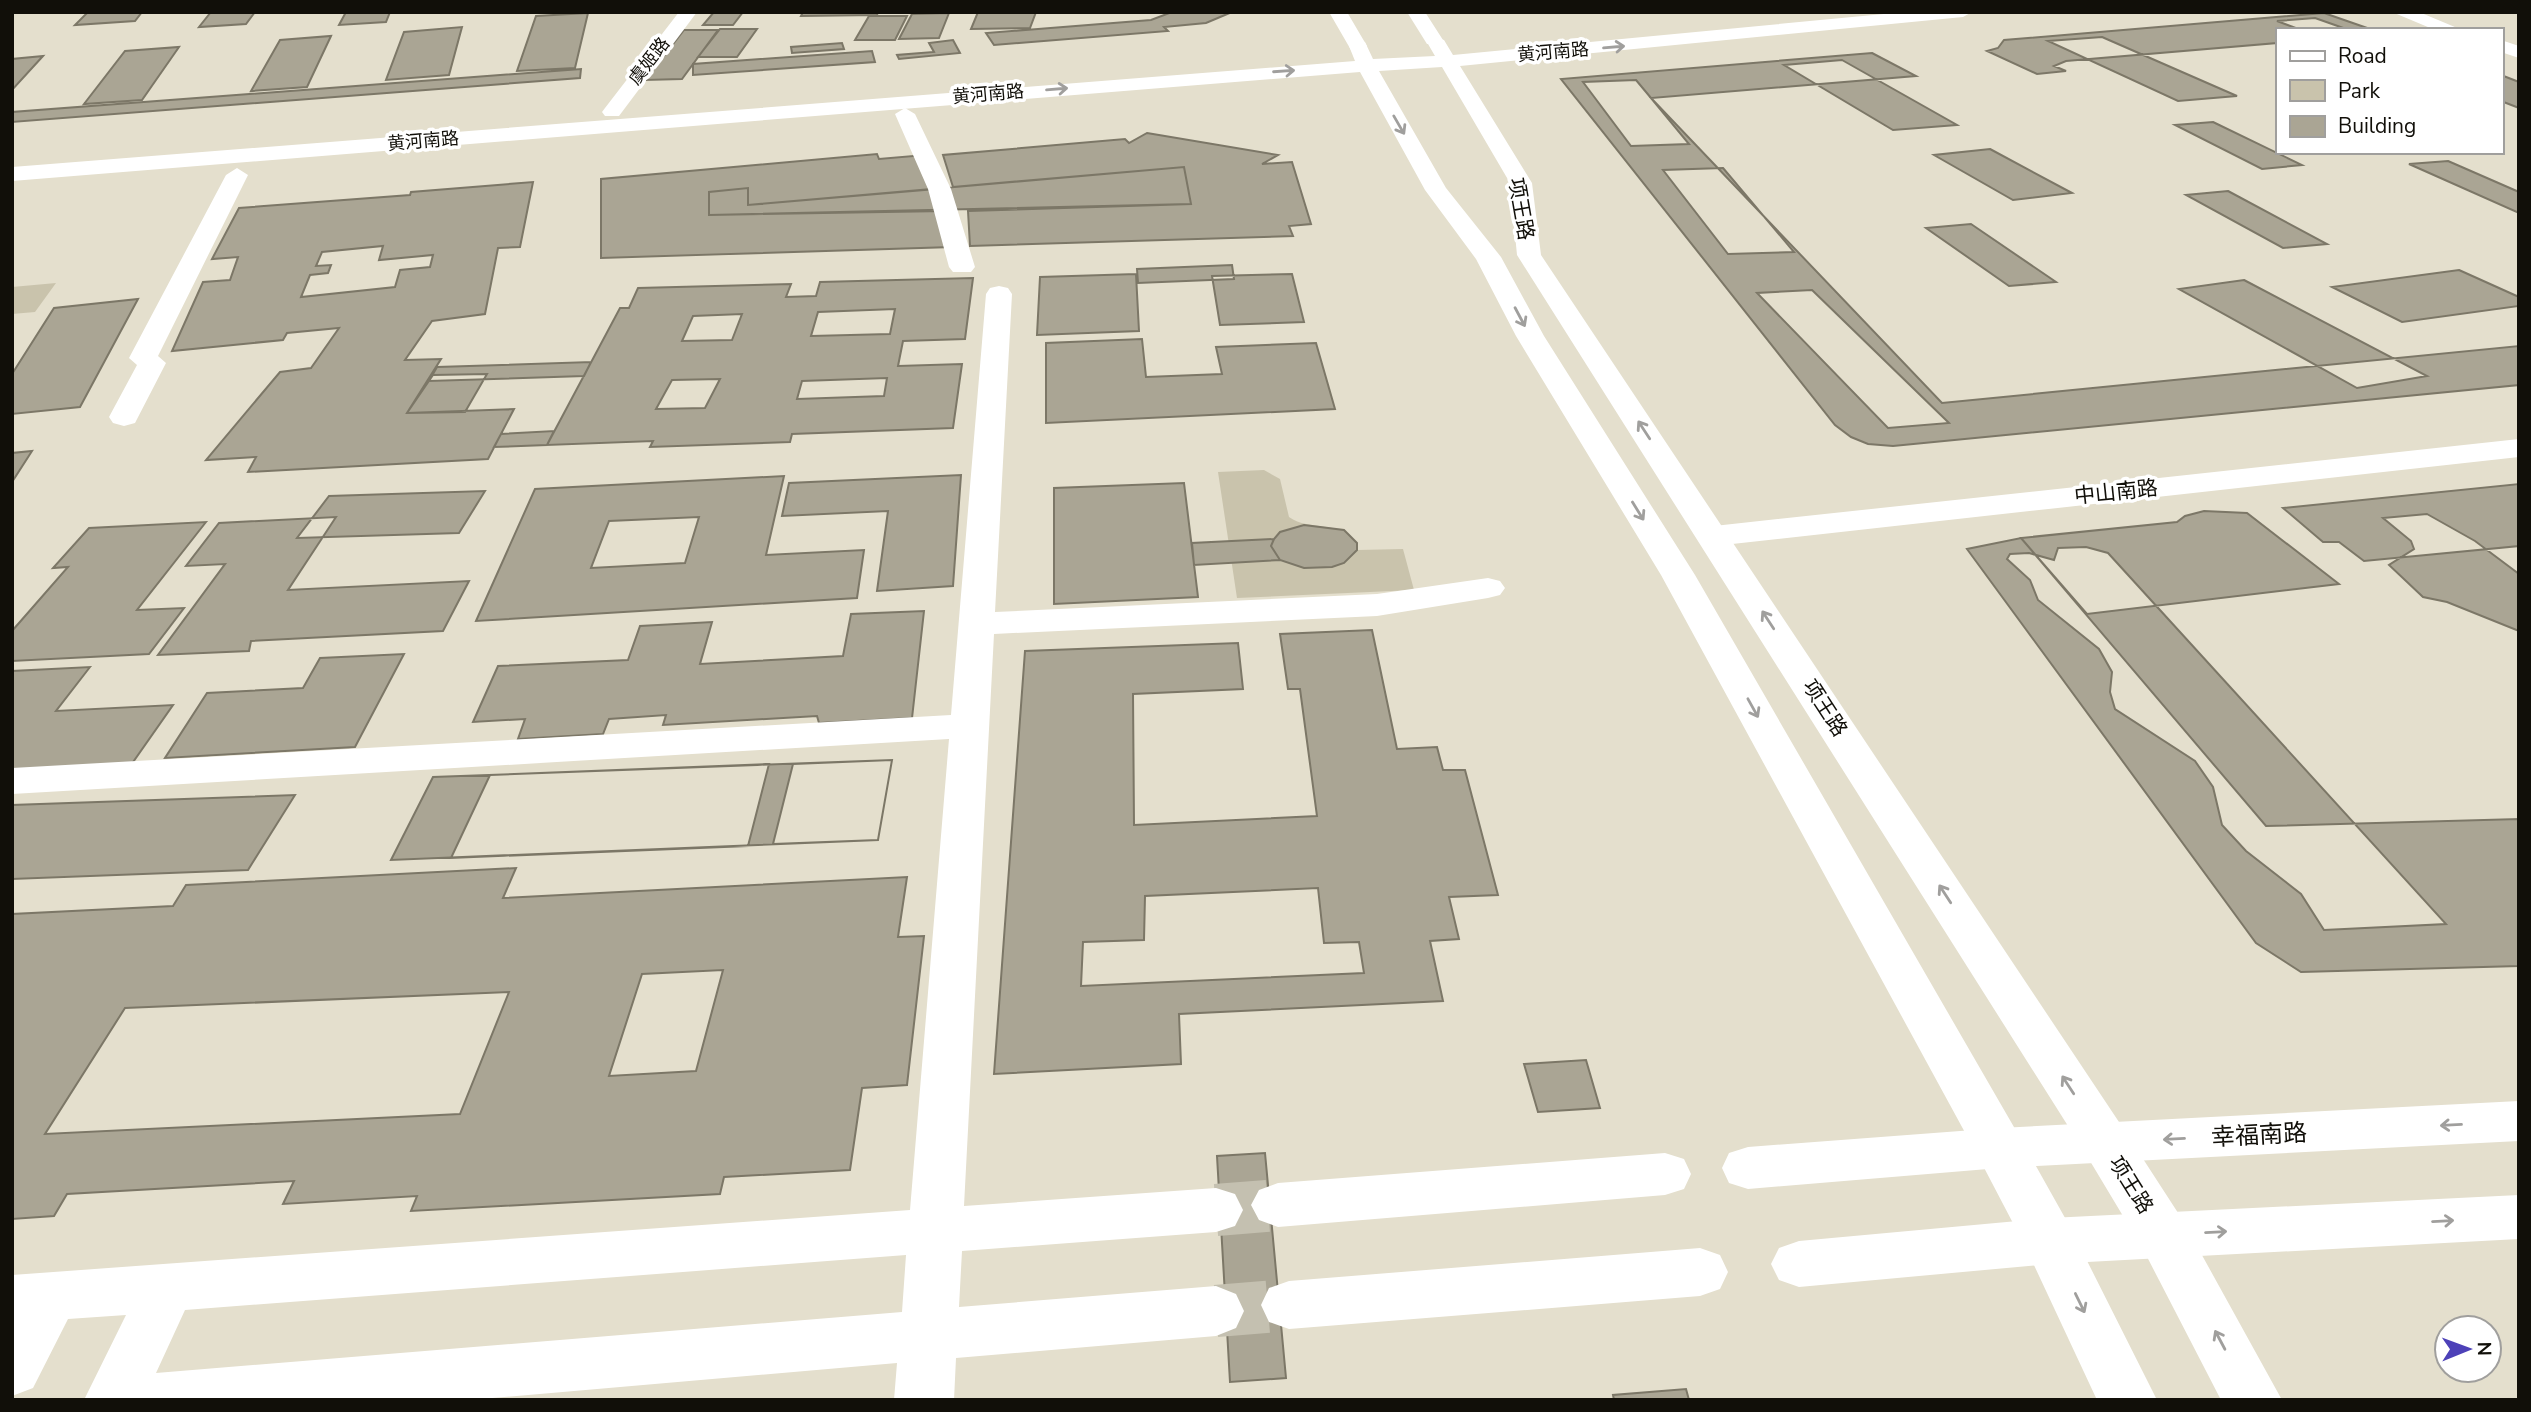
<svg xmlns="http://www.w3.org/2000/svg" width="2531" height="1412" font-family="'Nunito Sans','Noto Sans SC',sans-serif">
<rect width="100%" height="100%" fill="#e4dfcd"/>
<path fill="#c9c3ac" d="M56 283 35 312 12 314V287Z
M1264 470 1280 479 1289 517C1310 532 1340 519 1357 543L1358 550 1403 549 1414 590 1237 598 1218 472Z"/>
<path fill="#aaa594" stroke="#7c7767" stroke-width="2" fill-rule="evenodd" d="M88 12H142L135 21 75 25Z
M211 12H255L246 24 199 27Z
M346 12H390L386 22 339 25Z
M714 12H743L733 25H703Z
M803 12H878L877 15 801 16Z
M978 12H1036L1030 28 971 29Z
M1172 12H1232L1206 23 1164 27 1168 31 994 45 986 33 1151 20Z
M588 13 575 68 517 71 536 16Z
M949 13 939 38 899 39 912 14Z
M2324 13 2373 30H2277V43L2066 61 2054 66 2066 71 2037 74 1987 51 1998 48 2004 40Z
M869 16H907L895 40H855Z
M2315 18 2349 30H2301L2277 21Z
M462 27 449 75 386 80 404 32Z
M720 29H757L737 57H698Z
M684 30H718L682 79 645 80Z
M331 36 307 87 251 91 280 40Z
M2102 37 2237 96 2178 101 2048 41Z
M953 40 960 53 899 59 897 55 934 52 929 43Z
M842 43 844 49 792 53 791 47Z
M179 47 142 100 84 104 125 51Z
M872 51 875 62 693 75V64Z
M1872 53 1916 76 1651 98 1942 403 2519 346V385L1893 446 1868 444 1851 437 1835 425 1561 79Z
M43 56 12 90V59Z
M1842 60 1957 125 1893 130 1784 65Z
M581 69 580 78 12 122V112Z
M2501 75 2519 82V108L2501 101Z
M1636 80 1651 98 1689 144 1631 146 1583 82Z
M2213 122 2302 165 2262 169 2175 125Z
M1147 133 1278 155 1262 164 1292 162 1311 224 1289 226 1293 236 970 246 968 211 1191 204 1184 167 953 187 943 155 1125 139 1129 143Z
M1990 149 2072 193 2013 200 1934 155Z
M877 154 879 159 925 155 935 189 748 205V188L709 192V215L946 211 952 247 601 258V179Z
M2448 161 2519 192V213L2409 164Z
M1184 167 1191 204 709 215V192L748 188V205Z
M1723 168 1794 252 1728 254 1663 170Z
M533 182 520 247 498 248 485 314 432 321 405 360 441 359 407 413 514 409 488 459 248 472 256 457 206 460 280 372 311 368 339 328 287 333 283 340 172 351 203 282 230 280 238 257 212 259 239 208 410 195 411 192ZM383 246 379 260 433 255 430 267 400 270 395 287 301 297 310 275 328 273 331 265 316 266 322 252Z
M2228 191 2327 244 2283 248 2186 195Z
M1971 224 2056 282 2009 286 1926 228Z
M1232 265 1234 279 1138 283 1137 269Z
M2459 270 2519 297V306L2402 322 2332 287Z
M1136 274 1139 331 1037 335 1040 277Z
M1292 274 1304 322 1220 325 1212 276Z
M973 278 965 339 903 341 898 366 962 364 953 428 792 434 790 442 650 447 653 441 547 445 620 308H629L638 288 791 284 786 297 816 296 820 282ZM895 309 890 334 811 336 818 312ZM742 314 732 340 682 341 693 316ZM887 378 884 396 797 399 802 381ZM720 379 705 408 656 409 672 380Z
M2244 280 2427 376 2357 388 2179 289Z
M1812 290 1949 423 1888 428 1757 293Z
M138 299 80 407 12 414V374L54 308Z
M1142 339 1146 377 1222 374 1216 347 1316 343 1335 409 1046 423V343Z
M591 362 584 376 429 381 437 367Z
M487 374 465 412 407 413 433 375Z
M554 431 547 445 494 447 501 434Z
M32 451 12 482V453Z
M961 475 953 586 877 591 888 511 782 516 789 483Z
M784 476 766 555 864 550 857 598 476 621 535 489ZM699 517 685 563 591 568 609 521Z
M1184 483 1198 597 1054 604V488Z
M2519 484V546L2364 561 2339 542H2323L2283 508Z
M485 491 459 533 297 538 329 496Z
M2204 511 2247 513 2339 584 2087 614 2021 538 2177 522 2185 516Z
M2427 514 2475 541 2519 574V631L2447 602 2423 597 2389 565 2414 549 2411 541 2383 518Z
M336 517 288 590 469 581 443 631 251 641 249 651 158 655 225 564 186 566 219 523Z
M206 522 137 610 184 608 149 654 12 661V631L68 567 53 568 89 528Z
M1304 525 1344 530 1357 543V550L1344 563 1332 567 1304 568 1280 560 1271 546 1274 539 1280 532Z
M2021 538 2266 826 2519 819V966L2301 972 2256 943 1967 549Z
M1274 539 1271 546 1280 560 1194 565 1192 543Z
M2086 547 2108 553 2446 924 2324 930 2301 894 2246 851 2222 825 2213 787 2195 761 2115 709 2110 692 2112 672 2099 649 2038 600 2030 580 2007 559 2010 554 2029 553 2054 560 2058 548Z
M924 611 912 718 819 723 817 716 663 725 666 715 609 719 603 734 518 739 525 719 473 722 498 666 628 660 640 626 712 622 700 664 843 656 851 614Z
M1372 630 1397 749 1437 747 1443 770H1465L1498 895 1449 897 1459 939 1430 941 1443 1001 1179 1014 1181 1064 994 1074 1025 651 1238 643 1243 689 1133 694 1134 825 1317 816 1300 689H1288L1280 634ZM1318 888 1324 943 1359 942 1364 973 1081 986 1083 942 1144 940 1145 896Z
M404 654 355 747 165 758 207 693 303 688 320 658Z
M90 667 56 711 173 705 131 765 12 771V671Z
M892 760 878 840 391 860 433 777Z
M892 760 878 840 773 844 793 764Z
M769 764 748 846 451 858 490 775Z
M295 795 248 870 12 879V805Z
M516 868 503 898 907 877 898 937 924 936 907 1085 862 1088 850 1170 724 1177 720 1194 411 1211 417 1196 283 1204 294 1181 67 1194 54 1216 12 1219V914L173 906 186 885ZM723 970 696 1071 609 1076 642 974ZM509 992 460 1114 45 1134 125 1008Z
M1586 1060 1600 1108 1538 1112 1524 1064Z
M1265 1153 1286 1378 1230 1382 1217 1156Z
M1686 1389 1689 1400H1614L1613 1395Z"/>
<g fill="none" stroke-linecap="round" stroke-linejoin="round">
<path stroke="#c4c0b0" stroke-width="52" stroke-dasharray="52 26" stroke-linecap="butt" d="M1216 1210 1278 1205
M1216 1311 1289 1305"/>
<path fill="#fff" fill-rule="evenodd" d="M679 12H697L619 116H605L602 112 605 108Z
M905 108 915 114 951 189 975 267 971 272H953L949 267 928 189 895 114Z
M237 168 248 175 158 356 166 363 135 423 124 426 113 423 109 417 137 365 129 358 226 175Z
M999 286 1008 288 1012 294 995 612 1377 594 1488 578 1500 581 1505 588 1500 595 1488 598 1377 616 994 634 964 1206 1216 1188 1235 1194 1243 1210 1235 1226 1216 1232 962 1251 959 1307 1216 1286 1236 1294 1244 1311 1236 1328 1216 1336 956 1358 954 1400H894L897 1363 469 1400H84L126 1315 68 1319 33 1388 12 1396V1275L910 1210 949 739 12 794V768L951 715 986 294 990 288ZM906 1255 902 1312 156 1373 185 1310Z
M2519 439V457L1714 546 1702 543 1697 536 1702 529 1714 526Z
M2000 1128 2018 1134 2026 1148 2018 1162 2000 1168 1748 1189 1729 1183 1722 1168 1729 1153 1748 1147Z
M1665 1153 1684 1159 1691 1174 1684 1189 1665 1195 1278 1227 1259 1220 1251 1205 1259 1190 1278 1183Z
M2050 1218 2069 1225 2077 1241 2069 1257 2050 1264 1799 1287 1779 1280 1771 1264 1779 1248 1799 1241Z
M1700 1248 1720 1255 1728 1272 1720 1289 1700 1296 1289 1329 1269 1322 1261 1305 1269 1288 1289 1281Z"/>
<path fill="#fff" fill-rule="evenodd" d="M1329 12H1347L1367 46 1365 50H1351Z
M1407 12H1425L1443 40 1441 44H1427Z
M2392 12H2419L2462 30H2435Z
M2501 40 2519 46V58L2501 52Z
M2519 1101V1141L2000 1168 1982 1162 1974 1148 1982 1134 2000 1128Z
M2519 1195V1239L2050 1264 2031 1257 2023 1241 2031 1225 2050 1218Z"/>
<path fill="#fff" fill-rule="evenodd" d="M1905 12H1972L1963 17 1460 66 1532 183 1541 255 2123 1128 2182 1219 2282 1400H2221L2144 1251 2087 1156 1517 255 1510 183 1442 67 1379 71 1446 188 1501 257 1544 336 1695 575 2018 1134 2069 1225 2157 1400H2097L2026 1248 1980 1160 1661 575 1516 336 1476 259 1425 190 1360 72 12 181V167L1355 61 1349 46 1358 40 1365 42 1373 59 1435 56 1428 44 1437 38 1444 40 1453 55Z"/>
</g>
<defs><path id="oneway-shaft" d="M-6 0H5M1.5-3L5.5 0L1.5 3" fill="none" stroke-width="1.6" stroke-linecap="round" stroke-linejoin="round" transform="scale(1.75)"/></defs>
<g stroke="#a09f9d">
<use href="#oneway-shaft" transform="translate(1614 47) rotate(-5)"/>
<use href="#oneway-shaft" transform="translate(1284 71) rotate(-4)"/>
<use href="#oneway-shaft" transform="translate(1057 89) rotate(-5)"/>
<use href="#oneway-shaft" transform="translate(1399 125) rotate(60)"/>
<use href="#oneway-shaft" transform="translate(1520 317) rotate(62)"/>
<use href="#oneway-shaft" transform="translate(1644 430) rotate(-123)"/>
<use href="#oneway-shaft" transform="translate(1638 511) rotate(58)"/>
<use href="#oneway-shaft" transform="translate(1768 620) rotate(-123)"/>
<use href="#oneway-shaft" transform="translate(1753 708) rotate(61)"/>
<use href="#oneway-shaft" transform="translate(1945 894) rotate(-123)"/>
<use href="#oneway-shaft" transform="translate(2068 1085) rotate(-123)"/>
<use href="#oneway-shaft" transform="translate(2451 1125) rotate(177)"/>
<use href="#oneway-shaft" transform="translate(2174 1139) rotate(177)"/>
<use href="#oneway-shaft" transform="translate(2443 1221) rotate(-3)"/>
<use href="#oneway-shaft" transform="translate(2216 1232) rotate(-3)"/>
<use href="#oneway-shaft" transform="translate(2080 1303) rotate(64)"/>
<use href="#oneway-shaft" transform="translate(2220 1340) rotate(-118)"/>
</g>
<g text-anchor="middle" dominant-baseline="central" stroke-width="7" stroke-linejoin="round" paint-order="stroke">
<g font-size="18" fill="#110f09" stroke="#fff">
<text transform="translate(1553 52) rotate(-5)">黄河南路</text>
<text transform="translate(649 61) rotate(-52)">虞姬路</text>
<text transform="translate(988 94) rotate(-5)">黄河南路</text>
<text transform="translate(423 141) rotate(-5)">黄河南路</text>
</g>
<g font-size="21" fill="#110f09" stroke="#fff">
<text transform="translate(1521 209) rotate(80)">项王路</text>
<text transform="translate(2116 492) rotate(-6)">中山南路</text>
<text transform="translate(1825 708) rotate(57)">项王路</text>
<text transform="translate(2131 1185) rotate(58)">项王路</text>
</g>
<g font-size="24" fill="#110f09" stroke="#fff">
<text transform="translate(2259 1135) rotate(-3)">幸福南路</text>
</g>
</g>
<rect width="2531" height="1412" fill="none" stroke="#110f09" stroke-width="28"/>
<rect x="2276" y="28" width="228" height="126" fill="#ffffff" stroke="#a09f9d" stroke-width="2"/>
<rect x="2290" y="51" width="35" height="10" fill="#ffffff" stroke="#a09f9d" stroke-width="2"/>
<text x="2338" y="63" font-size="21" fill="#110f09">Road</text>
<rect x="2290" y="80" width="35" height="21" fill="#c9c3ac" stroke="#a09f9d" stroke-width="2"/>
<text x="2338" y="98" font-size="21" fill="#110f09">Park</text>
<rect x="2290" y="116" width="35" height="21" fill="#aaa594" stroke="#a09f9d" stroke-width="2"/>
<text x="2338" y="133" font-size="21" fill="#110f09">Building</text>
<g transform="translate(2468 1349) rotate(89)"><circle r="33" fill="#ffffff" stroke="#a09f9d" stroke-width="2"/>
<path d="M0-5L12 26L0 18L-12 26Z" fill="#4d41b8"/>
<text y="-10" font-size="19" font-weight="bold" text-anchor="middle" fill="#110f09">N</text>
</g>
</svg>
